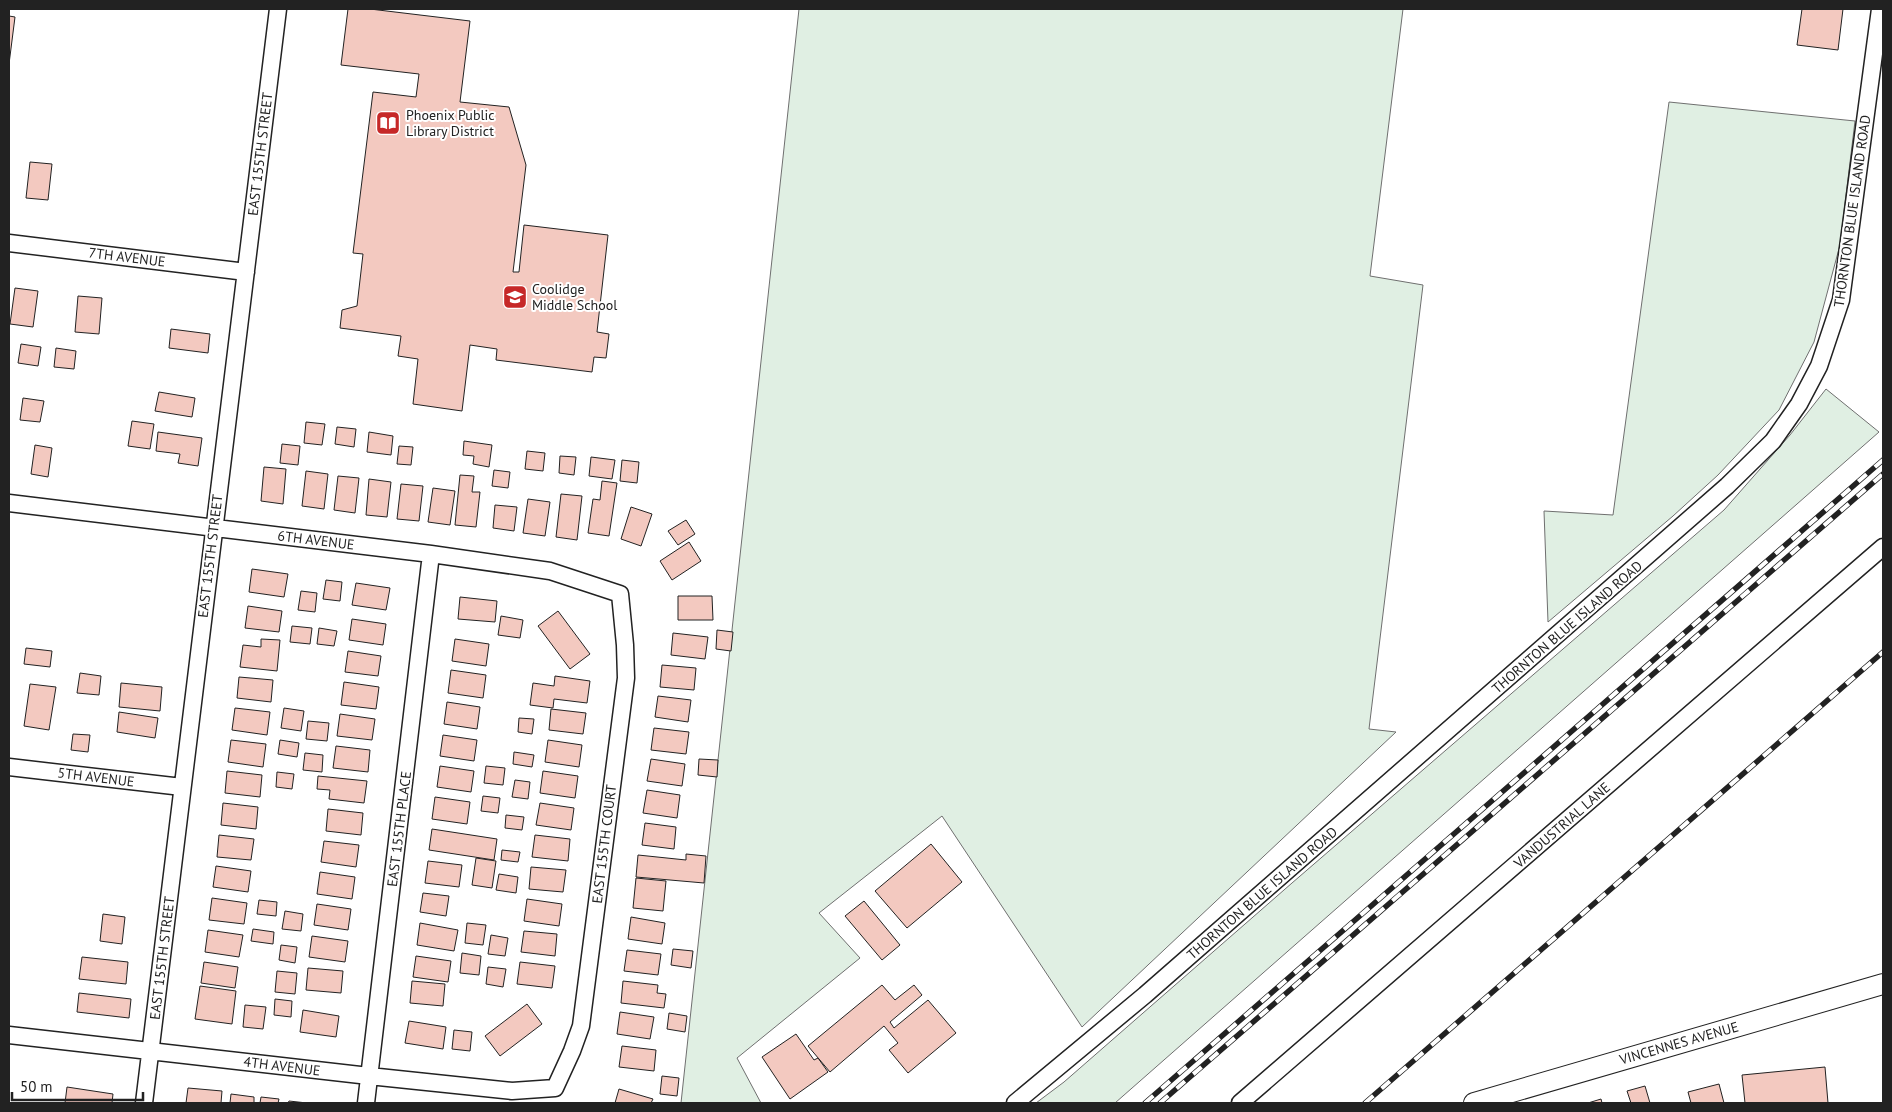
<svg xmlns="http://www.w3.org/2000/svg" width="1892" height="1112" font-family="'PT Sans',sans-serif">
<rect width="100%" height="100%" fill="#fff"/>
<path fill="#e0efe3" stroke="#6f6f6f" d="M799 9H1403L1370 276 1423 285 1369 729 1396 732 1082 1027 942 816 819 913 860 958 737 1058 761 1103H681Z
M1669 102 1855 121 1840 245 1814 342 1779 410 1718 475 1673 516 1548 622 1544 511 1613 515Z
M1826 389 1879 432 1115 1103H1036L1064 1082 1292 883 1724 510 1790 435Z"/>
<path fill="#f3c9c0" stroke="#222" d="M348 9H370L470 21 460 102 509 107 526 165 513 272H519L524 225 608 235 597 332 609 334 606 358 594 357 592 372 496 360 497 349 470 345 462 411 413 404 418 359 398 356 401 336 340 328 342 310 357 306 363 254 353 253 373 92 416 97 419 74 341 65Z
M1802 9H1843L1838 50 1797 45Z
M9 16 15 17 9 64Z
M30 162 52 164 48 200 26 198Z
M15 288 38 291 33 327 10 324Z
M78 296 102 298 99 334 75 332Z
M171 329 210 334 208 353 169 348Z
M21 344 41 347 38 366 18 363Z
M56 348 76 351 74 369 54 367Z
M159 392 195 398 192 417 155 411Z
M23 398 44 401 40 422 20 420Z
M132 421 154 424 150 449 128 446Z
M306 422 325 424 322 445 304 443Z
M337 427 356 429 354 447 335 444Z
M158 432 202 438 198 466 178 463 180 454 156 451Z
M369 432 393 436 391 455 367 452Z
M464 441 492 445 489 467 473 464 474 456 463 455Z
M282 444 300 446 298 465 280 463Z
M35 445 52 448 48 477 31 474Z
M399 446 413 447 411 465 397 464Z
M527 451 545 453 543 471 525 469Z
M560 456 576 457 574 475 559 473Z
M591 457 615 460 612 479 589 476Z
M622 460 639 462 637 483 620 481Z
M264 467 286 469 283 504 261 501Z
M494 470 510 472 508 488 492 486Z
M306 471 328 474 324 509 302 506Z
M460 475 474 476 472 492H480L476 527 455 525Z
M338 476 359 478 355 513 334 510Z
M369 479 391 482 387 517 366 515Z
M602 481 617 483 609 536 588 533 593 499 600 500Z
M401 484 423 486 419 521 397 519Z
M433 488 455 491 450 525 428 522Z
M561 494 582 496 577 540 556 537Z
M528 499 550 502 545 536 523 533Z
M495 505 517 507 514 531 493 528Z
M631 507 652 514 641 546 621 539Z
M686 520 695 534 678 545 668 531Z
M689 542 701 561 672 580 660 561Z
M252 569 288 574 284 597 249 592Z
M326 580 342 582 340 601 323 599Z
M356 583 390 588 386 610 352 605Z
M301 591 317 593 315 612 298 610Z
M678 596H712L713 620H678Z
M460 597 497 601 495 622 458 619Z
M248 606 282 611 279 632 245 628Z
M558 611 590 654 570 669 538 626Z
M501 616 523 620 520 638 498 635Z
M352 619 386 624 383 645 349 640Z
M292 626 312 628 310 644 290 642Z
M319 628 337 631 334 646 317 644Z
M717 630 733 632 731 651 716 649Z
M673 633 708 637 705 659 671 655Z
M261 639 280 640 277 671 240 667 243 645 261 647Z
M455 639 489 644 486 666 452 661Z
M26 648 52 651 50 667 24 664Z
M348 651 381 656 378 676 345 672Z
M662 665 696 668 694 690 660 687Z
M451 670 486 675 483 698 448 693Z
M80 673 101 676 99 695 77 693Z
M555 676 590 681 587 703 554 699 553 708 530 705 533 683 554 686Z
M239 677 273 680 271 702 237 698Z
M344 682 379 687 376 709 341 705Z
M121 683 162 687 160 711 119 707Z
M30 684 56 687 49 730 24 726Z
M658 696 691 700 688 722 655 717Z
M447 702 480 707 477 729 444 724Z
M235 708 270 712 267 735 232 730Z
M284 708 304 711 301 731 281 728Z
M551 709 586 713 583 734 549 730Z
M119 712 158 718 155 738 117 732Z
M340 714 375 719 372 740 337 736Z
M519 718 534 719 532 734 518 732Z
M308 721 329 723 327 741 306 739Z
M654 728 689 732 686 754 651 750Z
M73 734 90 735 88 752 71 750Z
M443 735 477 740 474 761 440 756Z
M231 740 266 744 263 767 228 762Z
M280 740 299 743 297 757 278 754Z
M548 740 582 745 579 767 545 762Z
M336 746 370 750 368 772 333 768Z
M514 752 534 755 532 767 513 764Z
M305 753 323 755 322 772 303 770Z
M651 759 685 764 682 786 647 781Z
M699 759 718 760 717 777 698 775Z
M440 766 474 771 471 792 437 787Z
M486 766 505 768 503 785 484 783Z
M227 771 262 775 260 797 225 793Z
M543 771 578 776 575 798 540 793Z
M277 772 294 774 292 789 276 787Z
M318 776 367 781 364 803 329 799 330 790 317 789Z
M515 780 530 782 528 799 512 797Z
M647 790 680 795 677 818 643 813Z
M483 796 500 798 498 813 481 811Z
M435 797 470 802 467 824 432 819Z
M223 803 258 807 256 829 221 825Z
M540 803 574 808 571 830 536 825Z
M328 809 363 813 361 835 326 831Z
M506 815 524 817 522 830 505 828Z
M645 823 676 827 674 849 642 845Z
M432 829 497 839 494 860 429 850Z
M219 835 254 839 251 860 217 857Z
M535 835 570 839 568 861 532 857Z
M324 841 359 845 356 867 321 862Z
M931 844 962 882 907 928 875 891Z
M502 850 520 852 518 862 501 860Z
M686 854 706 856 704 883 636 877 638 855 686 860Z
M476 858 496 861 492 888 472 885Z
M428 861 462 865 459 887 425 883Z
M216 866 251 871 248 892 213 887Z
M531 867 566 870 563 892 529 889Z
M320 872 355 877 352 899 317 894Z
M499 874 518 877 516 893 496 890Z
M636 878 666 881 663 911 633 908Z
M423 893 449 896 446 916 420 912Z
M212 898 247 903 244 924 209 920Z
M527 899 562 904 559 926 524 921Z
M259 900 277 902 276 916 257 914Z
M864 901 900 945 882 960 845 916Z
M317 904 351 909 348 930 314 925Z
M285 911 303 914 301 931 282 929Z
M103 914 125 917 122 944 100 941Z
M631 917 665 923 662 944 628 939Z
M420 923 458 930 454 951 417 945Z
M467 923 486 925 483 945 465 943Z
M253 929 274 932 273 944 251 941Z
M208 930 243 935 239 957 205 952Z
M524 931 557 934 555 956 521 952Z
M491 935 508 938 505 956 488 954Z
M312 936 348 941 345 962 309 957Z
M281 945 297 947 295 963 279 960Z
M673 949 693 951 691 968 671 965Z
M627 950 661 954 658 975 624 971Z
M462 953 481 956 479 975 460 973Z
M416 956 451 961 448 982 413 977Z
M82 957 128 962 126 984 79 979Z
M204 962 238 967 235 988 201 983Z
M520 962 555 966 552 988 517 984Z
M488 967 506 969 503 987 486 984Z
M308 968 343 971 341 993 306 990Z
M277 971 297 973 295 994 275 992Z
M412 981 445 984 443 1006 410 1003Z
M623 981 658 985 657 993 666 994 664 1008 621 1003Z
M882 985 895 1000 914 985 922 995 890 1022 894 1028 928 1000 956 1033 908 1073 889 1050 898 1043 884 1026 830 1072 808 1046Z
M200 986 236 991 232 1024 195 1019Z
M79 993 131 999 129 1018 77 1012Z
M275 999 292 1001 291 1017 274 1015Z
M527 1004 542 1024 500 1056 485 1036Z
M245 1005 266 1007 263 1029 243 1027Z
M303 1010 339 1016 336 1037 300 1032Z
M620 1012 654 1017 650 1039 617 1034Z
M669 1013 687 1016 685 1032 667 1029Z
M409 1021 446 1027 443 1049 405 1043Z
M454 1030 472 1032 470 1051 452 1049Z
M796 1034 814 1060 818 1058 828 1072 790 1099 762 1057Z
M622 1046 656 1050 654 1071 619 1067Z
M1825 1067 1828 1103H1745L1742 1075Z
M662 1076 679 1078 677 1096 660 1094Z
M1719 1084 1724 1103H1691L1688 1092Z
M1645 1086 1650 1103H1631L1627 1091Z
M67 1087 113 1094 112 1103H65Z
M188 1088 222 1091 221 1103H186Z
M619 1089 653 1099 651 1103H615Z
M231 1094 254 1097V1103H230Z
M261 1097 279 1099 278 1103H260Z
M1601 1099 1602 1103H1588Z
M289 1101 307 1103H288Z"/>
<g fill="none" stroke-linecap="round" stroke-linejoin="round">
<defs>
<path id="minor" d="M9 243 246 272
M9 503 431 554 550 571 620 594 625 645 626 678 581 1026 572 1051 555 1088 512 1091 369 1076 9 1035
M9 767 182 787
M144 1103 278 9
M366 1103 431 554
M1015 1103 1145 995 1727 486 1773 441 1799 404 1819 366 1841 300 1880 9
M1240 1103 1883 547"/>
<path id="tertiary" d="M1474 1103 1883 984"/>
</defs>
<use href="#minor" stroke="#222" stroke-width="19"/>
<use href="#tertiary" stroke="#222" stroke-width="22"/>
<use href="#minor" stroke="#fff" stroke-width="16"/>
<use href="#tertiary" stroke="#fff" stroke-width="20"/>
<defs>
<path id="rail" d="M1145 1103 1883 460
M1160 1103 1883 474
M1365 1103 1883 652"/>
</defs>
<use href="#rail" stroke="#222" stroke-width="5.5"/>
<use href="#rail" stroke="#fff" stroke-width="4" stroke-dasharray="11" stroke-linecap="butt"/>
</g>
<defs>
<symbol id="library-square" viewBox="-11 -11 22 22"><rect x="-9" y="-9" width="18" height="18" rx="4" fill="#c62828" stroke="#fff"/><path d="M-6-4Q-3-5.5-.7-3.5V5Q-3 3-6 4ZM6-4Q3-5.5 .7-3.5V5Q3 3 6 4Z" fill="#fff"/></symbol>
<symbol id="school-square" viewBox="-11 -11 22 22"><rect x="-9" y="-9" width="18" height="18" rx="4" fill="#c62828" stroke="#fff"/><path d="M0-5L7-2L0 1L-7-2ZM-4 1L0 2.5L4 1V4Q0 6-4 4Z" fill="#fff"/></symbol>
</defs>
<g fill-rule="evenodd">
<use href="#library-square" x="374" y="109" width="28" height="28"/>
<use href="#school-square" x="501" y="283" width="28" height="28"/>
</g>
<g text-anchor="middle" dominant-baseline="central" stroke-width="4" stroke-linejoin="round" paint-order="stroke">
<g font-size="14" fill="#222" stroke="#fff" text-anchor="start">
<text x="406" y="115">Phoenix Public<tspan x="406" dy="16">Library District</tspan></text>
<text x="532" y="289">Coolidge<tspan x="532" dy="16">Middle School</tspan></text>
</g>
<g font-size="14" fill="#222" stroke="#fff">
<text transform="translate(260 154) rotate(-83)">EAST 155TH STREET</text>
<text transform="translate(1852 211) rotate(-82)">THORNTON BLUE ISLAND ROAD</text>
<text transform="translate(127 257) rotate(7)">7TH AVENUE</text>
<text transform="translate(316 540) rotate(7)">6TH AVENUE</text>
<text transform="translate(210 556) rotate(-83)">EAST 155TH STREET</text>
<text transform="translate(1567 627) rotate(-41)">THORNTON BLUE ISLAND ROAD</text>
<text transform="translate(96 777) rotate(7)">5TH AVENUE</text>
<text transform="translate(1562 825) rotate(-41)">VANDUSTRIAL LANE</text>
<text transform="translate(399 829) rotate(-83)">EAST 155TH PLACE</text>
<text transform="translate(604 844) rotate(-83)">EAST 155TH COURT</text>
<text transform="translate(1262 893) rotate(-41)">THORNTON BLUE ISLAND ROAD</text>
<text transform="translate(162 958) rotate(-83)">EAST 155TH STREET</text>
<text transform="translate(1679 1043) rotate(-16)">VINCENNES AVENUE</text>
<text transform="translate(282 1066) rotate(7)">4TH AVENUE</text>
</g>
</g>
<rect width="1892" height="1112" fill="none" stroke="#222222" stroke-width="20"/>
<path d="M12 1092v8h131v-8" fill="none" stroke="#222222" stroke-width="2.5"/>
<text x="20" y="1092" font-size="15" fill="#222222" stroke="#ffffff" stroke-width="4" paint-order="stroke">50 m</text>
</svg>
